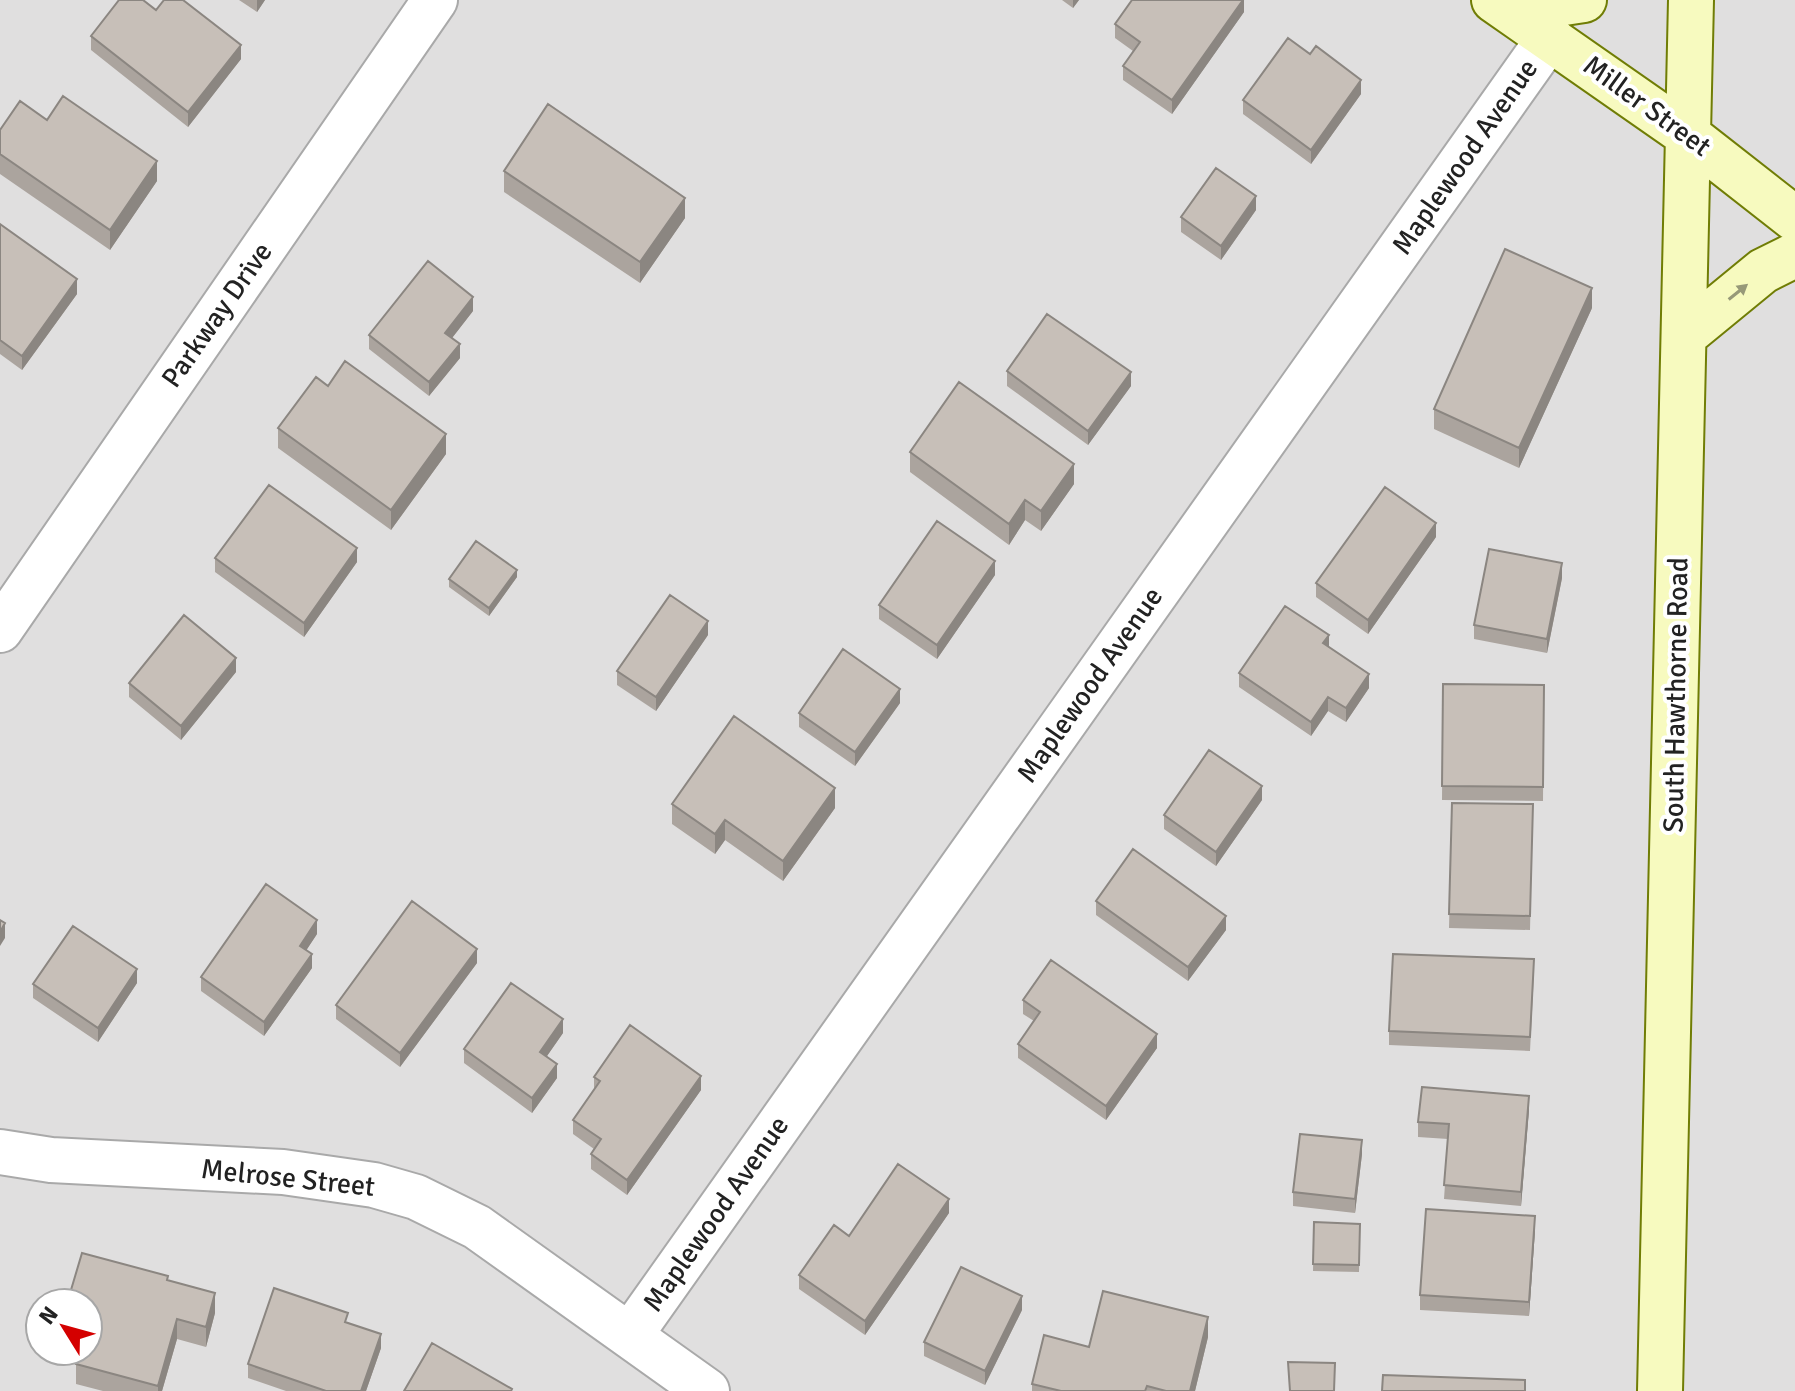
<svg xmlns="http://www.w3.org/2000/svg" width="1795" height="1391" font-family="Signika,sans-serif">
<rect width="100%" height="100%" fill="#f2efe9"/>
<path fill="#e0dfdf" fill-rule="evenodd" d="M0 0H1795V1391H0ZM40 1303H88V1351H40Z"/>
<g fill="none" stroke-linecap="round" stroke-linejoin="round">
<defs>
<path id="street" d="M0 630 435 0
M0 1152 51 1160 283 1172 374 1185 416 1197 477 1227 707 1391
M631 1334 1550 37"/>
<path id="secondary" d="M1494 0 1689 136 1795 219
M1510 11 1584 0
M1685 335 1763 271 1795 255
M1660 1391 1691 0"/>
</defs>
<use href="#street" stroke="#a9a9a9" stroke-width="48"/>
<use href="#secondary" stroke="#707d05" stroke-width="48"/>
<use href="#street" stroke="#fff" stroke-width="44"/>
<use href="#secondary" stroke="#f7fabf" stroke-width="44"/>
</g>
<path fill="#aba49e" d="M239 0H265L257 12Z
M1062 0H1079L1073 8Z
M1244 0V12L1172 114 1123 80V66L1133 51 1115 38V24Z
M156 10 241 59 188 127 91 50V36Z
M1361 94 1311 164 1243 114V100Z
M47 120 157 181 110 250 0 174V130Z
M504 171 685 218 640 283 504 192Z
M1256 210 1221 260 1181 232V217Z
M0 224 77 294 22 370 0 354Z
M1592 308 1519 468 1434 429V409Z
M473 311 452 338 460 358 429 396 369 349V335Z
M1007 371 1131 386 1088 445 1007 386Z
M328 386 446 454 391 530 278 448V428Z
M910 452 1074 484 1041 531 1025 520 1009 545 910 472Z
M1436 537 1368 634 1316 597V583Z
M215 558 357 562 304 637 215 572Z
M995 575 937 659 879 619V605Z
M517 577 489 616 449 587V579Z
M1562 578 1547 653 1474 639V625Z
M708 635 656 711 617 685V671Z
M1329 647 1369 688 1346 722 1328 711 1311 736 1239 687V673Z
M236 672 181 740 129 697V683Z
M1443 684 1544 685 1543 801 1442 800Z
M900 703 855 766 799 727V713Z
M1262 800 1216 866 1164 829V815Z
M1452 803 1533 804 1530 930 1449 928Z
M672 804 835 808 783 881 725 840 715 854 672 824Z
M1096 901 1226 930 1188 981 1096 915Z
M317 934 306 950 312 968 264 1036 201 991V977Z
M477 963 400 1067 336 1019V1005Z
M1534 973 1530 1051 1389 1045V1031Z
M137 983 98 1042 33 998V984Z
M1023 1000 1157 1048 1106 1120 1018 1058V1044L1034 1021 1023 1014Z
M563 1033 547 1056 557 1078 532 1113 464 1063V1049Z
M594 1077 701 1090 627 1195 591 1169V1154L594 1149 573 1134V1120L594 1089Z
M1529 1110 1521 1206 1444 1199 1448 1139 1418 1137V1122Z
M1362 1154 1355 1213 1293 1206V1192Z
M949 1213 865 1335 799 1289V1275L849 1236Z
M1314 1222 1360 1224 1359 1272 1313 1271Z
M1535 1230 1529 1316 1420 1310V1295Z
M168 1280 215 1313 206 1347 177 1339 162 1391H103L76 1384V1364L88 1351V1303H68V1300Z
M1022 1310 985 1385 924 1356V1342Z
M1208 1337 1195 1391H1032V1384L1089 1347Z
M381 1348 366 1391H286L248 1378V1364Z"/>
<path fill="#8b8681" d="M257 0H265L257 12Z
M1073 0H1079L1073 8Z
M1243 0H1244V12L1172 114V100Z
M241 45V59L188 127V112Z
M1361 80V94L1311 164V150Z
M157 161V181L110 250V230Z
M1256 196V210L1221 260V246Z
M685 198V218L640 283V262Z
M77 279V294L22 370V356Z
M1592 288V308L1519 468V448Z
M473 297V311L445 347V333Z
M460 344V358L429 396V382Z
M1131 372V386L1088 445V431Z
M446 434V454L391 530V510Z
M1074 464V484L1041 531V511Z
M1025 500V520L1009 545V524Z
M1436 523V537L1368 634V620Z
M357 548V562L304 637V623Z
M995 561V575L937 659V645Z
M1562 563V578L1547 653V639Z
M517 570V577L489 616V608Z
M708 621V635L656 711V697Z
M1329 635V649L1323 643Z
M236 658V672L181 740V726Z
M1369 674V688L1346 722V708Z
M900 689V703L855 766V752Z
M1328 697V711L1311 736V722Z
M1262 786V800L1216 866V852Z
M835 788V808L783 881V861Z
M725 820V840L715 854V834Z
M1226 916V930L1188 981V967Z
M317 920V934L300 960V946Z
M5 923V938L0 946V932Z
M477 949V963L400 1067V1053Z
M312 954V968L264 1036V1022Z
M137 969V983L98 1042V1028Z
M563 1019V1033L540 1066V1052Z
M1157 1034V1048L1106 1120V1106Z
M557 1064V1078L532 1113V1098Z
M701 1076V1090L627 1195V1180Z
M1529 1096V1110L1521 1206V1192Z
M1362 1140V1154L1355 1213V1199Z
M949 1199V1213L865 1335V1321Z
M1535 1216V1230L1529 1316V1302Z
M215 1293V1313L206 1347V1327Z
M1022 1296V1310L985 1385V1371Z
M1208 1317V1337L1195 1391H1190Z
M177 1319V1339L162 1391H158V1386Z
M381 1334V1348L366 1391H361Z"/>
<path fill="#c7bfb8" stroke="#8b8681" stroke-width="2" d="M119 0H143L156 10 164 0H183L241 45 188 112 91 36Z
M1132 0H1243L1172 100 1123 66 1140 42 1115 24Z
M1288 38 1310 54 1316 46 1361 80 1311 150 1243 100Z
M63 96 157 161 110 230 0 154V130L20 101 47 120Z
M548 104 685 198 640 262 504 171Z
M1216 168 1256 196 1221 246 1181 217Z
M0 224 77 279 22 356 0 340Z
M1505 249 1592 288 1519 448 1434 409Z
M428 261 473 297 445 333 460 344 429 382 369 335Z
M1047 314 1131 372 1088 431 1007 371Z
M345 361 446 434 391 510 278 428 316 377 328 386Z
M959 382 1074 464 1041 511 1025 500 1009 524 910 452Z
M269 485 357 548 304 623 215 558Z
M1385 487 1436 523 1368 620 1316 583Z
M937 521 995 561 937 645 879 605Z
M476 541 517 570 489 608 449 579Z
M1489 549 1562 563 1547 639 1474 625Z
M670 595 708 621 656 697 617 671Z
M1285 606 1329 635 1323 643 1369 674 1346 708 1328 697 1311 722 1239 673Z
M184 615 236 658 181 726 129 683Z
M843 649 900 689 855 752 799 713Z
M1443 684 1544 685 1543 787 1442 786Z
M734 716 835 788 783 861 725 820 715 834 672 804Z
M1209 750 1262 786 1216 852 1164 815Z
M1452 803 1533 804 1530 916 1449 914Z
M1133 849 1226 916 1188 967 1096 901Z
M266 884 317 920 300 946 312 954 264 1022 201 977Z
M412 901 477 949 400 1053 336 1005Z
M0 920 5 923 0 932Z
M73 926 137 969 98 1028 33 984Z
M1393 954 1534 959 1530 1037 1389 1031Z
M1051 960 1157 1034 1106 1106 1018 1044 1040 1012 1023 1000Z
M511 983 563 1019 540 1052 557 1064 532 1098 464 1049Z
M630 1025 701 1076 627 1180 591 1154 601 1139 573 1120 600 1081 594 1077Z
M1422 1087 1529 1096 1521 1192 1444 1185 1449 1124 1418 1122Z
M1300 1134 1362 1140 1355 1199 1293 1192Z
M898 1164 949 1199 865 1321 799 1275 834 1225 849 1236Z
M1426 1209 1535 1216 1529 1302 1420 1295Z
M1314 1222 1360 1224 1359 1265 1313 1264Z
M82 1253 168 1276 167 1280 215 1293 206 1327 177 1319 158 1386 76 1364 80 1351H88V1322L92 1307 88 1305V1303H80L68 1300Z
M961 1267 1022 1296 985 1371 924 1342Z
M274 1288 348 1313 345 1322 381 1334 361 1391H326L248 1364Z
M1103 1291 1208 1317 1190 1391H1166L1147 1386 1145 1391H1061L1032 1384 1044 1335 1089 1347Z
M432 1343 512 1389 511 1391H404Z
M1288 1362 1335 1363 1334 1391H1290Z
M1383 1375 1525 1380V1391H1382Z"/>
<defs><path id="oneway-solid" d="M-6-.8H1V-3.2L6.5 0L1 3.2V.8H-6Z" transform="scale(2)"/></defs>
<use fill="#979978" href="#oneway-solid" transform="translate(1738 292) rotate(-39)"/>
<g text-anchor="middle" dominant-baseline="central" stroke-width="8" stroke-linejoin="round" paint-order="stroke">
<g font-size="28" fill="#222" stroke="#fff">
<text transform="translate(1647 106) rotate(36)">Miller Street</text>
<text transform="translate(1465 157) rotate(-55)">Maplewood Avenue</text>
<text transform="translate(217 315) rotate(-55)">Parkway Drive</text>
<text transform="translate(1090 685) rotate(-55)">Maplewood Avenue</text>
<text transform="translate(1676 695) rotate(-89)">South Hawthorne Road</text>
<text transform="translate(288 1178) rotate(6)">Melrose Street</text>
<text transform="translate(716 1214) rotate(-55)">Maplewood Avenue</text>
</g>
</g>
<g transform="translate(64 1327) rotate(307)"><circle r="38" fill="#ffffff" stroke="#a7a7a7" stroke-width="2"/>
<path d="M0-6L14 30L0 20L-14 30Z" fill="#d40000"/>
<text y="-12" font-size="22" font-weight="bold" text-anchor="middle" fill="#222222">N</text>
</g>
</svg>
